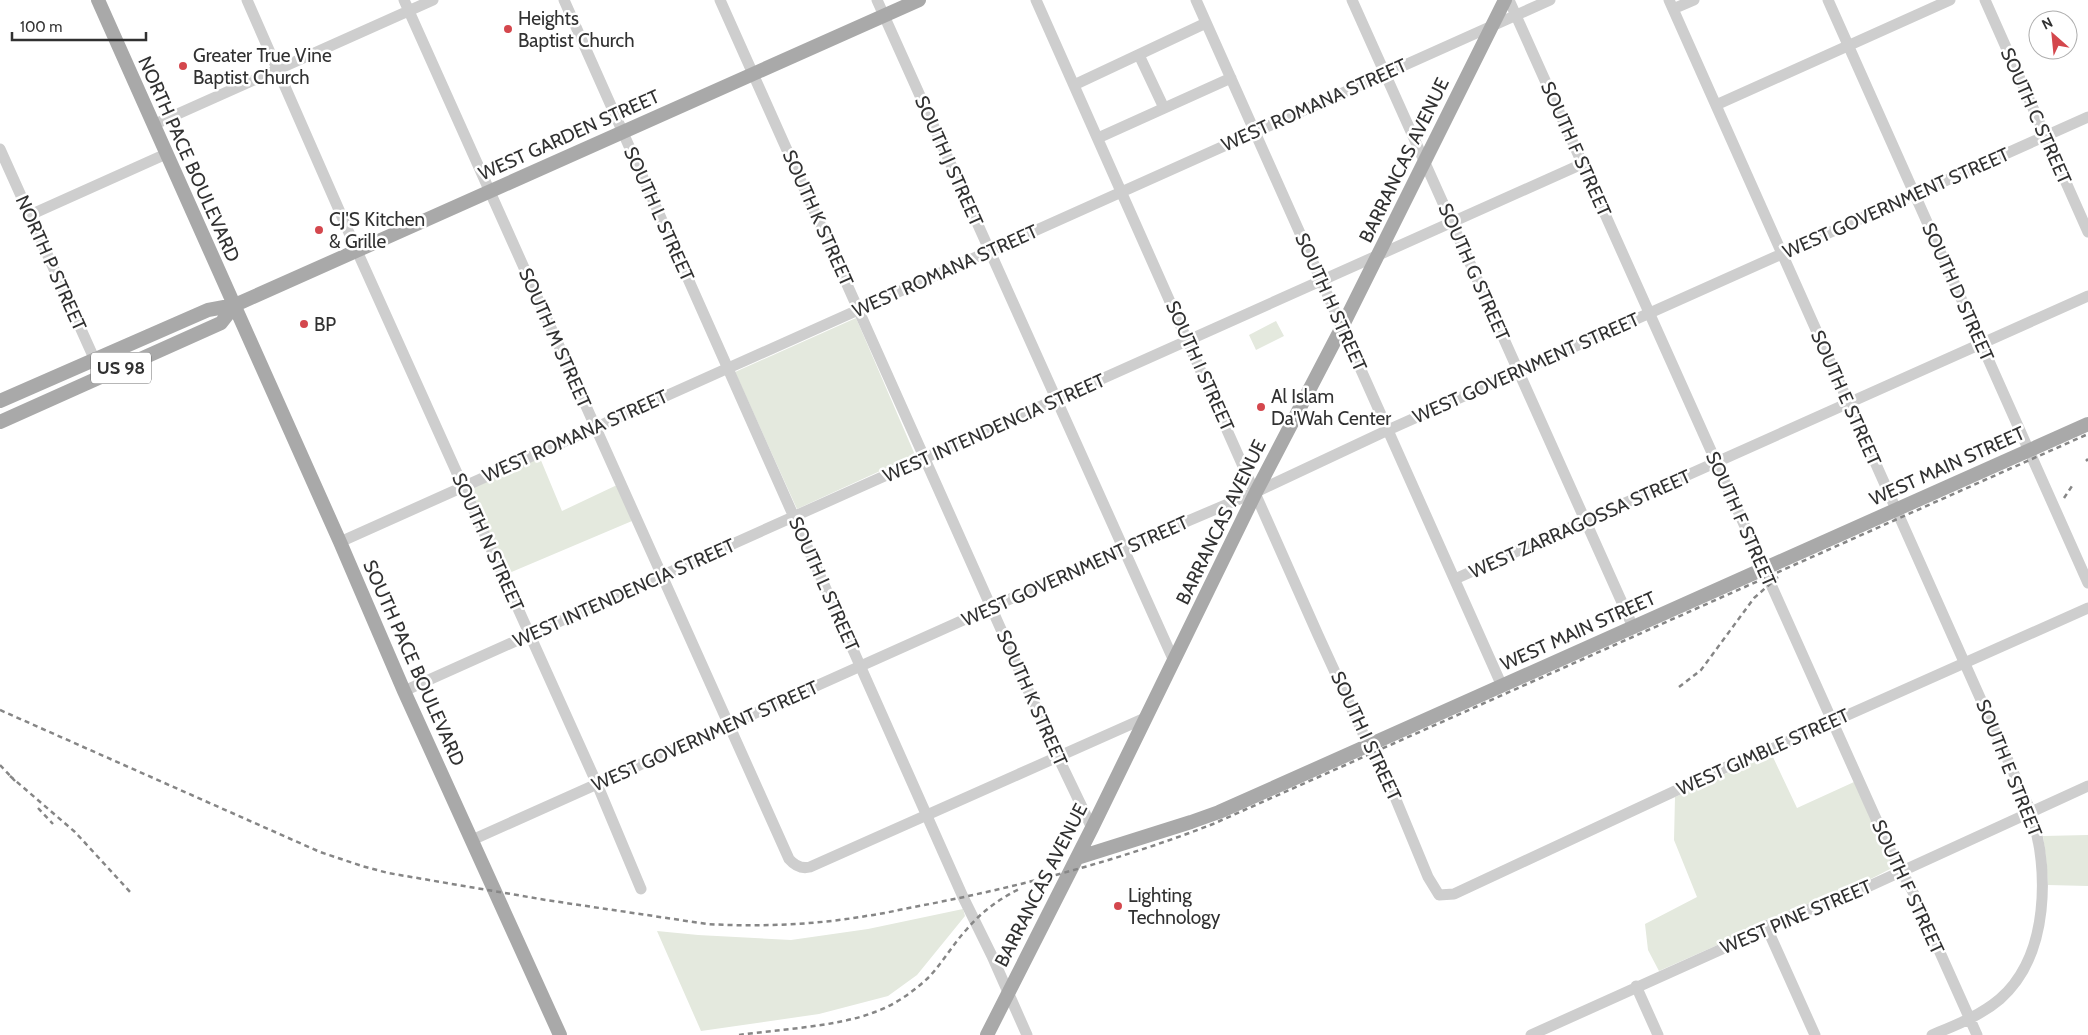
<svg xmlns="http://www.w3.org/2000/svg" width="2088" height="1035" font-family="Cabin,sans-serif">
<rect width="100%" height="100%" fill="#fff"/>
<path fill="#e4e9de" d="M856 318 915 455 797 509 735 372Z
M1276 321 1284 336 1256 350 1249 335Z
M540 458 562 511 617 485 632 521 507 574 469 489Z
M1772 755 1797 808 1854 782 1894 867 1861 884 1760 922 1740 935 1659 971 1648 950 1645 924 1697 897 1674 840 1675 797 1738 768Z
M2088 835V886L2048 885 2046 858 2043 836Z
M963 909 965 916 917 975 888 996 819 1014 701 1031 657 931 698 935 791 940 868 929Z"/>
<g fill="none" stroke-linecap="round" stroke-linejoin="round">
<path stroke="#cecece" stroke-width="11" d="M247 0 357 251 597 784 641 889
M404 0 789 859C795 866 802 869 810 867L1145 718
M564 0 963 897 992 956 1027 1035
M720 0 1058 757 1092 828
M877 0 1174 661
M1036 0 1318 635 1372 753 1392 790 1428 877 1439 895 1454 894 1735 763 1767 751 2088 608
M1196 0 1502 686
M1352 0 1633 627
M1509 0 1890 850 1912 890 1977 1035
M1669 0 2031 812C2049 870 2050 955 2000 999 1980 1016 1956 1025 1932 1035
M1828 0 2088 583
M1985 0 2088 232
M1673 9 1694 0
M1139 55 1164 108
M1074 85 1206 23
M1716 105 1950 0
M153 125 433 0
M1098 138 1231 78
M0 149 102 376
M30 215 166 154
M340 542 1550 0
M1455 579 2088 296
M404 691 1582 164
M472 840 1122 549 1256 492 1388 430 2088 117
M1766 926 1815 1035
M1636 986 1658 1035
M1531 1035 1742 940 1766 926 1863 889 2088 786"/>
<path stroke="#a9a9a9" stroke-width="14" d="M98 0 340 542 404 691 560 1035
M0 401 208 310 235 305 919 0
M0 422 221 323 235 305
M1077 858 1191 822 1219 812 2088 424
M987 1035 1092 828 1256 492 1342 327 1505 0"/>
<path stroke="#868686" stroke-width="2.5" stroke-dasharray="5 4" stroke-linecap="butt" d="M2086 461 2088 459
M2064 498 2072 486
M1679 687 1701 670 1754 598 1778 577
M0 710 320 852 362 866 388 873 546 900 707 924C759 927 814 925 866 916 882 914 898 910 914 907 1015 888 1118 861 1213 824L2088 434
M0 765 15 781
M10 776 75 832 132 894
M38 808 53 824
M739 1035C781 1029 836 1027 875 1012 895 1005 914 991 929 977 943 962 953 944 967 929 982 911 1001 898 1021 888"/>
</g>
<g fill="#d4474d" stroke="#fff" stroke-width="2">
<circle cx="508" cy="29" r="5"/>
<circle cx="183" cy="66" r="5"/>
<circle cx="319" cy="230" r="5"/>
<circle cx="304" cy="324" r="5"/>
<circle cx="1261" cy="407" r="5"/>
<circle cx="1118" cy="906" r="5"/>
</g>
<g text-anchor="middle" dominant-baseline="central" stroke-width="5" stroke-linejoin="round" paint-order="stroke">
<rect fill="#fff" stroke="#6f6f6f" stroke-width="1" x="91" y="352.5" width="60" height="31" rx="4"/>
<g font-size="18" font-weight="bold" fill="#313131">
<text x="121" y="368">US 98</text>
</g>
<g font-size="19" fill="#313131" stroke="#fff" text-anchor="start">
<text x="518" y="18">Heights<tspan x="518" dy="22">Baptist Church</tspan></text>
<text x="193" y="55">Greater True Vine<tspan x="193" dy="22">Baptist Church</tspan></text>
<text x="329" y="219">CJ'S Kitchen<tspan x="329" dy="22">&amp; Grille</tspan></text>
<text x="314" y="324">BP</text>
<text x="1271" y="396">Al Islam<tspan x="1271" dy="22">Da'Wah Center</tspan></text>
<text x="1128" y="895">Lighting<tspan x="1128" dy="22">Technology</tspan></text>
</g>
<g font-size="19" fill="#313131" stroke="#fff">
<text transform="translate(1314 105) rotate(-24)">WEST ROMANA STREET</text>
<text transform="translate(2036 116) rotate(66)">SOUTH C STREET</text>
<text transform="translate(569 135) rotate(-24)">WEST GARDEN STREET</text>
<text transform="translate(1576 149) rotate(66)">SOUTH F STREET</text>
<text transform="translate(189 159) rotate(66)">NORTH PACE BOULEVARD</text>
<text transform="translate(1404 160) rotate(-64)">BARRANCAS AVENUE</text>
<text transform="translate(949 161) rotate(66)">SOUTH J STREET</text>
<text transform="translate(1896 203) rotate(-24)">WEST GOVERNMENT STREET</text>
<text transform="translate(659 214) rotate(66)">SOUTH L STREET</text>
<text transform="translate(818 218) rotate(66)">SOUTH K STREET</text>
<text transform="translate(51 263) rotate(66)">NORTH P STREET</text>
<text transform="translate(945 271) rotate(-24)">WEST ROMANA STREET</text>
<text transform="translate(1474 272) rotate(66)">SOUTH G STREET</text>
<text transform="translate(1958 292) rotate(66)">SOUTH D STREET</text>
<text transform="translate(1331 302) rotate(66)">SOUTH H STREET</text>
<text transform="translate(555 338) rotate(66)">SOUTH M STREET</text>
<text transform="translate(1200 366) rotate(66)">SOUTH I STREET</text>
<text transform="translate(1526 368) rotate(-24)">WEST GOVERNMENT STREET</text>
<text transform="translate(1846 398) rotate(66)">SOUTH E STREET</text>
<text transform="translate(994 428) rotate(-24)">WEST INTENDENCIA STREET</text>
<text transform="translate(575 436) rotate(-24)">WEST ROMANA STREET</text>
<text transform="translate(1947 466) rotate(-24)">WEST MAIN STREET</text>
<text transform="translate(1741 519) rotate(66)">SOUTH F STREET</text>
<text transform="translate(1221 522) rotate(-64)">BARRANCAS AVENUE</text>
<text transform="translate(1580 524) rotate(-24)">WEST ZARRAGOSSA STREET</text>
<text transform="translate(488 542) rotate(66)">SOUTH N STREET</text>
<text transform="translate(1075 571) rotate(-24)">WEST GOVERNMENT STREET</text>
<text transform="translate(824 584) rotate(66)">SOUTH L STREET</text>
<text transform="translate(624 593) rotate(-24)">WEST INTENDENCIA STREET</text>
<text transform="translate(1578 631) rotate(-24)">WEST MAIN STREET</text>
<text transform="translate(414 663) rotate(66)">SOUTH PACE BOULEVARD</text>
<text transform="translate(1032 698) rotate(66)">SOUTH K STREET</text>
<text transform="translate(705 736) rotate(-24)">WEST GOVERNMENT STREET</text>
<text transform="translate(1366 736) rotate(65)">SOUTH I STREET</text>
<text transform="translate(1763 752) rotate(-24)">WEST GIMBLE STREET</text>
<text transform="translate(2009 768) rotate(68)">SOUTH E STREET</text>
<text transform="translate(1041 885) rotate(-63)">BARRANCAS AVENUE</text>
<text transform="translate(1908 887) rotate(65)">SOUTH F STREET</text>
<text transform="translate(1796 917) rotate(-23)">WEST PINE STREET</text>
</g>
</g>
<g transform="translate(2053 35) rotate(333)"><circle r="24" fill="#ffffff" stroke="#adadad"/>
<path d="M0-4L9 19L0 12L-9 19Z" fill="#d4474d"/>
<text y="-8" font-size="14" font-weight="bold" text-anchor="middle" fill="#313131">N</text>
</g>
<path d="M12 32v8h134v-8" fill="none" stroke="#313131" stroke-width="2.5"/>
<text x="20" y="32" font-size="15" fill="#313131" stroke="#ffffff" stroke-width="4" paint-order="stroke">100 m</text>
</svg>
